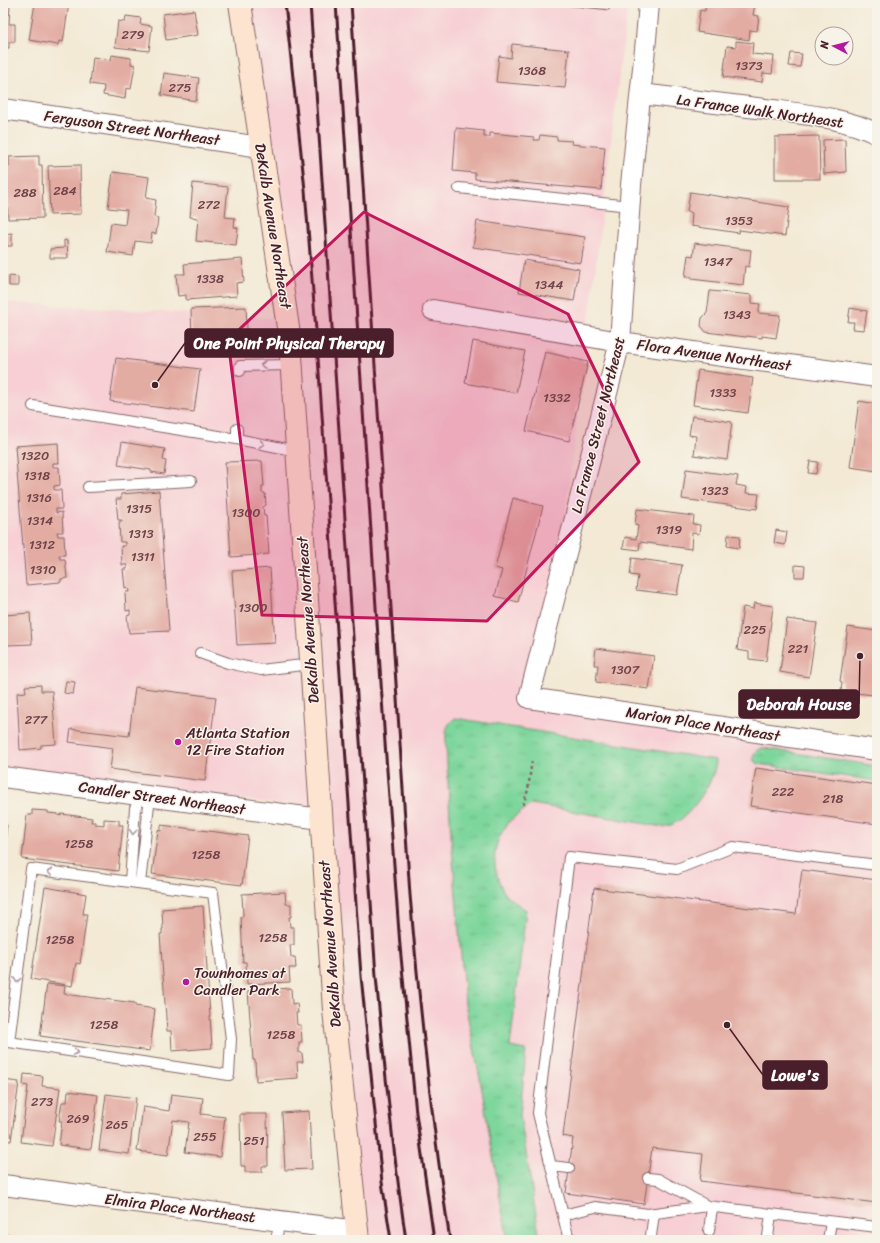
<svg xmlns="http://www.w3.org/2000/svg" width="880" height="1243" font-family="Sriracha,sans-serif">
<defs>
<pattern id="grass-tufts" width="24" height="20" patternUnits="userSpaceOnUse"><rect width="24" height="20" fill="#7dd69b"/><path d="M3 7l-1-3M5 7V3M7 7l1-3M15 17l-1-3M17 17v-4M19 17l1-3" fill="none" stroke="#6eb786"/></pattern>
</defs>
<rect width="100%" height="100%" fill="#f7f3e8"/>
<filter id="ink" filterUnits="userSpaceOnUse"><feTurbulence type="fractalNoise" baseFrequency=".025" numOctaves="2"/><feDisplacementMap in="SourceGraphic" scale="8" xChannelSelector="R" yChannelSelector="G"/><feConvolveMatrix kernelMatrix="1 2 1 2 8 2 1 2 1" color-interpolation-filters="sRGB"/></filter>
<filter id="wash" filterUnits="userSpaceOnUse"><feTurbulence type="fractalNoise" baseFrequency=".012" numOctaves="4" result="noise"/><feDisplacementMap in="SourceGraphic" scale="16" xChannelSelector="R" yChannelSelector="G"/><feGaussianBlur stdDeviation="0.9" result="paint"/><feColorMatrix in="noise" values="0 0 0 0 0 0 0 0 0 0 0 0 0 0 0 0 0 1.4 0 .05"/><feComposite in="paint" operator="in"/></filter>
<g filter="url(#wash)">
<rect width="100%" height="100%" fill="#f3e9d4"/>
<path fill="#f7cfd4" d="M238 3H628L560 560 535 703 877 750V1240H358L318 810 3 767V302L283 319Z"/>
<path fill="url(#grass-tufts)" stroke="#647a63" d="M455 718 716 760C717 777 691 816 675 823 672 825 667 826 663 827L532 804C525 809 516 815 510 821 495 839 491 856 498 878 500 884 502 890 506 895 512 901 519 905 526 910L510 1047 526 1050 520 1115 540 1240H508L501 1204 481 1084 465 1003 451 836 446 746C446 731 444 728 455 718Z
M763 748 877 766V781L759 764 754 761 753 756 757 750Z"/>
<g id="blocks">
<path fill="#e3aca3" d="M3 3H10L9 24H15V42H9V48H3Z
M35 3H69L63 42 59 41 58 45 29 40Z
M94 3H107V4L95 6Z
M566 3H610L609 10 566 5Z
M706 3 755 4 753 15 759 16 757 31 750 30 749 40 697 32 700 10 705 11Z
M194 10 198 35 166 40 163 14Z
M126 16 141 18 140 24 152 26 149 51 115 47 118 21 125 22Z
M736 41 753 43 752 54 774 56 772 74 763 73 762 82 723 77 727 46 736 47Z
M512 44 569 50 565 88 496 82 499 56 511 58Z
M791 53 802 54 800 67 789 66Z
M112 55 131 58V64L135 65 131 89 126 88 125 99 103 95 104 86 90 84 93 57 111 60Z
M164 73 199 78 196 101 161 95Z
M456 128 484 131V137H490V133L534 137V140H539L540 135 557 137V140L572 141 571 144 605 147 601 190 475 179V173L453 171Z
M819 136 820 179H775V137Z
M845 139 846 172 824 174 823 140Z
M39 156V165H42L43 218 8 219 6 166H9V157Z
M80 165 81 214 50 215 48 166Z
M113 172 149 177 146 198 156 200 154 217 158 218 156 234 152 233 151 243 135 241 133 256 107 252 111 223 125 225 127 210 108 208Z
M193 183 228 187 225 217 235 218 234 227 238 228 236 245 196 241 198 218 190 217Z
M690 192 789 207 785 236 739 230V233L691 226 692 213 687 212Z
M477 221 585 237 581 263 473 247Z
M12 233V246H3V234Z
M64 240 67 241 68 258H50V249L64 248Z
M695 243 751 250 749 267 745 266 743 285 691 279V277H685L688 255 693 256Z
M242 259 244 282 236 283 237 296 186 300V295L178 296 176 274H185L184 264Z
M524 260 579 269 574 301 519 292Z
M9 276 18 277V286H9Z
M710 291 752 295V303L760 304 758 313 780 315 776 338 762 336V338L747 336 746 337 706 332 701 326 702 318 707 313Z
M246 307 247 330H243V340L192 342 191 309Z
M850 308 867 311 864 330 853 329 854 322H848Z
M473 341 525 351 516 393 465 383Z
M545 352 588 362 569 441 526 431Z
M116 358 200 369 194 412 110 401Z
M698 370 753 378 748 413 693 405Z
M859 401 877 404V471L850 467Z
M692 416 732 422 727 460 694 455 696 436 689 435Z
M122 442 165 449 163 460 166 461 164 474 151 472V470L118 465Z
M58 443 59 463H53V467H59L60 485 54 486V490H61L62 509H56V513L62 512 63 532H57L58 536H64L65 555H59L60 559H65L67 578 61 579V582L26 585 15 446Z
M262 461 264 486H262V493H265L266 505 263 507 264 516H266L269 554 231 557 225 462Z
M810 461 818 462 816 474 808 473Z
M686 469 738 476 736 485 747 487 746 493 759 494 757 509 682 499Z
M159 491 169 631 129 633 127 616 130 615V610L126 611 125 592H129L128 587 125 588 123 569H127V565H122L121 546H125V542H120L119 522 122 521V520H118L116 499H121V494Z
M513 498 543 506 518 602 495 596 502 570 495 568Z
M637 509 694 516 693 524 700 525 699 534 692 533 691 549 640 542 639 550 623 548 625 537 636 539 638 526 635 525Z
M776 530 787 532 785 545 774 543Z
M728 535 740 536 739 548 727 546Z
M632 558 682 565 677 595 636 590 638 576 630 575Z
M795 565 805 566 804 577H795Z
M270 568 275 643 237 645 232 571Z
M754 603 773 606 766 661 749 659V652L737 650 743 607 753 609Z
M30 613 32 644 7 645 5 615Z
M787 619 817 623 809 677 780 672Z
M848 627 877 631V686L875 685 873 695 841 691 842 682 840 681Z
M596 648 654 656 649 689 596 682 598 665H594Z
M66 681 75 682 73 694 64 693Z
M41 685V691H52L56 744 41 745V748L20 750 17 693 26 692 25 686Z
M135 687 216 697 205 781 110 769 113 748 69 742 71 729 129 736Z
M756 768 877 785V824L750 806Z
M32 810 48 811V813L58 814V815L61 816V814L92 818 91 822H95V824L104 825V819L119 820V825H123L118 871 22 859 27 815H32Z
M3 824 7 825 4 852H3Z
M161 825 248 836 242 885 152 874 158 830 161 831Z
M802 870 877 880V1203L700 1181 703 1154 652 1148 644 1204 566 1193 573 1138 563 1136 594 888 796 914Z
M45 887 86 894 83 914H87L80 964 76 963 72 986 31 979Z
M285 892 286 904H291V917H289L290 927H294V945H290L291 957H295L296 968H289L290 982 247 984 246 962H243L241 917 243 916 242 894Z
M203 906 212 1048 172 1051 171 1031H167L160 934H162V929H163L162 909Z
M47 984 65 986 64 994 135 1003V1006L155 1009 150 1051 40 1036Z
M291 988 292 1004 297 1003 298 1013H296L297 1025H301L302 1042H299V1053H302L303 1062H297L298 1078 256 1081 255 1060H253L248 991Z
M24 1074 43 1076 42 1086 60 1088 52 1146 21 1142 28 1086 23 1085Z
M3 1080 19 1082 11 1141 3 1140Z
M68 1091 98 1095 91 1149 59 1145 62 1121H59L62 1102H67Z
M106 1094 136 1098 129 1154 99 1150Z
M171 1094 203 1098 201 1114 225 1117 220 1157 185 1152 189 1122 173 1120 168 1155 137 1151 143 1107 169 1111Z
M309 1111 312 1169 285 1170 282 1113Z
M240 1114H267L268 1166H262V1172H245V1166H241Z
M3 1236 20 1238V1240H3Z"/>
</g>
</g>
<g filter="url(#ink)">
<use href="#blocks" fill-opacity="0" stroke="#856666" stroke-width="1"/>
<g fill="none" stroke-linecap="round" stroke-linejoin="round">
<defs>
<path id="service" d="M459 188 630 206
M240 371V366L292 365
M33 406 237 439
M237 429V439L297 451
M88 487 191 481
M200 653 228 663 261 670 311 664
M130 882 213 893 231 1039 229 1075 9 1042 31 869 130 882 135 808 142 795
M140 883 150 796
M551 1166 569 1168
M648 1178 658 1179 707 1206
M563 1215 595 1207 648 1214 707 1206 877 1227
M709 1231 712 1207
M651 1236 654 1213
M768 1237 771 1214
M276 1240 280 1220
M569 1240 538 1113 569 857 677 869 733 847 877 865
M828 1240 831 1222"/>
<path id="minor" d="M649 3 646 39 631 185 620 342 529 698 877 750
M641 94C682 99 723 104 765 109 801 114 844 117 877 134
M3 109 261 147
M433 310 620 342 877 377
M3 777 321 819
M3 1185 357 1231"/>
<path id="secondary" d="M240 3 290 341 334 1010 358 1240"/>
</defs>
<use href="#service" stroke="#856666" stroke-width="12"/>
<use href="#minor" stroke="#856666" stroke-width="22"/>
<use href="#secondary" stroke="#856666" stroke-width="24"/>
<path stroke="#856666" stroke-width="2.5" stroke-dasharray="3 3" stroke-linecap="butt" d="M523 805 528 790 532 759"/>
<use href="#service" stroke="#fff" stroke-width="10"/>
<use href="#minor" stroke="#fff" stroke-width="20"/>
<use href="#secondary" stroke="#fde4d1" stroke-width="22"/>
<path stroke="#4a1f2b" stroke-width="3" d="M285 3 305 190 317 343 361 976 382 1182 391 1240
M310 3 376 976C384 1064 393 1152 406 1240
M336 3 385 743 400 946 416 1113 434 1240
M351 3 410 895C420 1011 432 1125 450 1240"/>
</g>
<defs><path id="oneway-chevron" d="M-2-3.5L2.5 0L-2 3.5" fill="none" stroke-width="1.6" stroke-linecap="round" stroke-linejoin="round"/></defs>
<g stroke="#ae9aa0">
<use href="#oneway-chevron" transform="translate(263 365) rotate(178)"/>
<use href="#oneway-chevron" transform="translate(262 444) rotate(11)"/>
<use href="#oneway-chevron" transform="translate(133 832) rotate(94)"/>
<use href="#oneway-chevron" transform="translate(50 872) rotate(-173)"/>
<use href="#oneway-chevron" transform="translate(17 980) rotate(97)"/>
<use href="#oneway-chevron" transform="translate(76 1052) rotate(9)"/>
</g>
</g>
<path fill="#c2185b" fill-opacity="0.2" stroke="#c2185b" stroke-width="3" stroke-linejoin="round" d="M364 212 568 314 639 462 487 621 262 615 228 340Z"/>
<g fill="#b5179e" stroke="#f7f3e8" stroke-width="1.5">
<circle cx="178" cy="742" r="4"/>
<circle cx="186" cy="982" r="4"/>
</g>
<g text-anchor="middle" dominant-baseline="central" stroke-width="3" stroke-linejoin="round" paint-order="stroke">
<g font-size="13" fill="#704249">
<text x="133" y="34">279</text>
<text x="749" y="65">1373</text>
<text x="532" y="70">1368</text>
<text x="180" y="87">275</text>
<text x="65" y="190">284</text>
<text x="25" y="192">288</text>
<text x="209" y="204">272</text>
<text x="739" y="220">1353</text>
<text x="718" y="261">1347</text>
<text x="210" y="278">1338</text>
<text x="549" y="284">1344</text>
<text x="737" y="314">1343</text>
<text x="723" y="392">1333</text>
<text x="557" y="397">1332</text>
<text x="35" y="455">1320</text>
<text x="37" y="475">1318</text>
<text x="715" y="490">1323</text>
<text x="39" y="497">1316</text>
<text x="139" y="508">1315</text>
<text x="246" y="512">1300</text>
<text x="40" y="520">1314</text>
<text x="669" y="529">1319</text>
<text x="141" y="533">1313</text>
<text x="42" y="544">1312</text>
<text x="143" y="556">1311</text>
<text x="43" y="569">1310</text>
<text x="253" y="607">1300</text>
<text x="755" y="629">225</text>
<text x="798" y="648">221</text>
<text x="625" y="669">1307</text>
<text x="36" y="719">277</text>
<text x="783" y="791">222</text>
<text x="833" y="798">218</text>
<text x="79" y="843">1258</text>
<text x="206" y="854">1258</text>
<text x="273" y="937">1258</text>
<text x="60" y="939">1258</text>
<text x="104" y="1024">1258</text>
<text x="281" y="1034">1258</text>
<text x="42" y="1101">273</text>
<text x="78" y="1118">269</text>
<text x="117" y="1124">265</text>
<text x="205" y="1136">255</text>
<text x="254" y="1140">251</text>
</g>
<g font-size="15" fill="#4a1f2b" stroke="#f7f3e8">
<text transform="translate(760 111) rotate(8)">La France Walk Northeast</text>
<text transform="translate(132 128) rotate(8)">Ferguson Street Northeast</text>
<text transform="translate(273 226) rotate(81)">DeKalb Avenue Northeast</text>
<text transform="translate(714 355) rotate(8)">Flora Avenue Northeast</text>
<text transform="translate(598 425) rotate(-76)">La France Street Northeast</text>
<text transform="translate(308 620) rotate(-94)">DeKalb Avenue Northeast</text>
<text transform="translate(703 724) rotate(9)">Marion Place Northeast</text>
<text transform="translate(162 798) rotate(8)">Candler Street Northeast</text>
<text transform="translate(330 944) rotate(-94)">DeKalb Avenue Northeast</text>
<text transform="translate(180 1208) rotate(7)">Elmira Place Northeast</text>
</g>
<g font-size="15" fill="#4a1f2b" stroke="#f7f3e8" text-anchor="start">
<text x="186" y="733">Atlanta Station<tspan x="186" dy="17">12 Fire Station</tspan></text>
<text x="194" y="973">Townhomes at<tspan x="194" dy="17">Candler Park</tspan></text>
</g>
</g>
<path fill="none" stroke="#4a1f2b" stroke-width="1.5" d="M155 385L185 343M860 656L859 704M727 1025L763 1075"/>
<g fill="#4a1f2b" stroke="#f7f3e8" stroke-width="1.5">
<circle cx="155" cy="385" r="4"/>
<circle cx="860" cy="656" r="4"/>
<circle cx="727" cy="1025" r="4"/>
</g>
<g fill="#4a1f2b" stroke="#4a1f2b" stroke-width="1.5">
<rect x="185" y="329" width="208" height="28" rx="4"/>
<rect x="739" y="690" width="120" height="28" rx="4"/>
<rect x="763" y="1061" width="64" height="28" rx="4"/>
</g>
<g font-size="16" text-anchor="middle" font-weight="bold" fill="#fff">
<text x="289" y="349">One Point Physical Therapy</text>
<text x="799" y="710">Deborah House</text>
<text x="795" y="1081">Lowe's</text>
</g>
<rect width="880" height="1243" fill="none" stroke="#f7f3e8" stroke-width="16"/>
<g transform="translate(834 46) rotate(277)"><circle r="19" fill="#f7f3e8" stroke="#b29e9c"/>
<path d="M0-3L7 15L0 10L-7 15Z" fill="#b5179e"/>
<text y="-6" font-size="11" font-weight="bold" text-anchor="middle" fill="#4a1f2b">N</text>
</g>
</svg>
